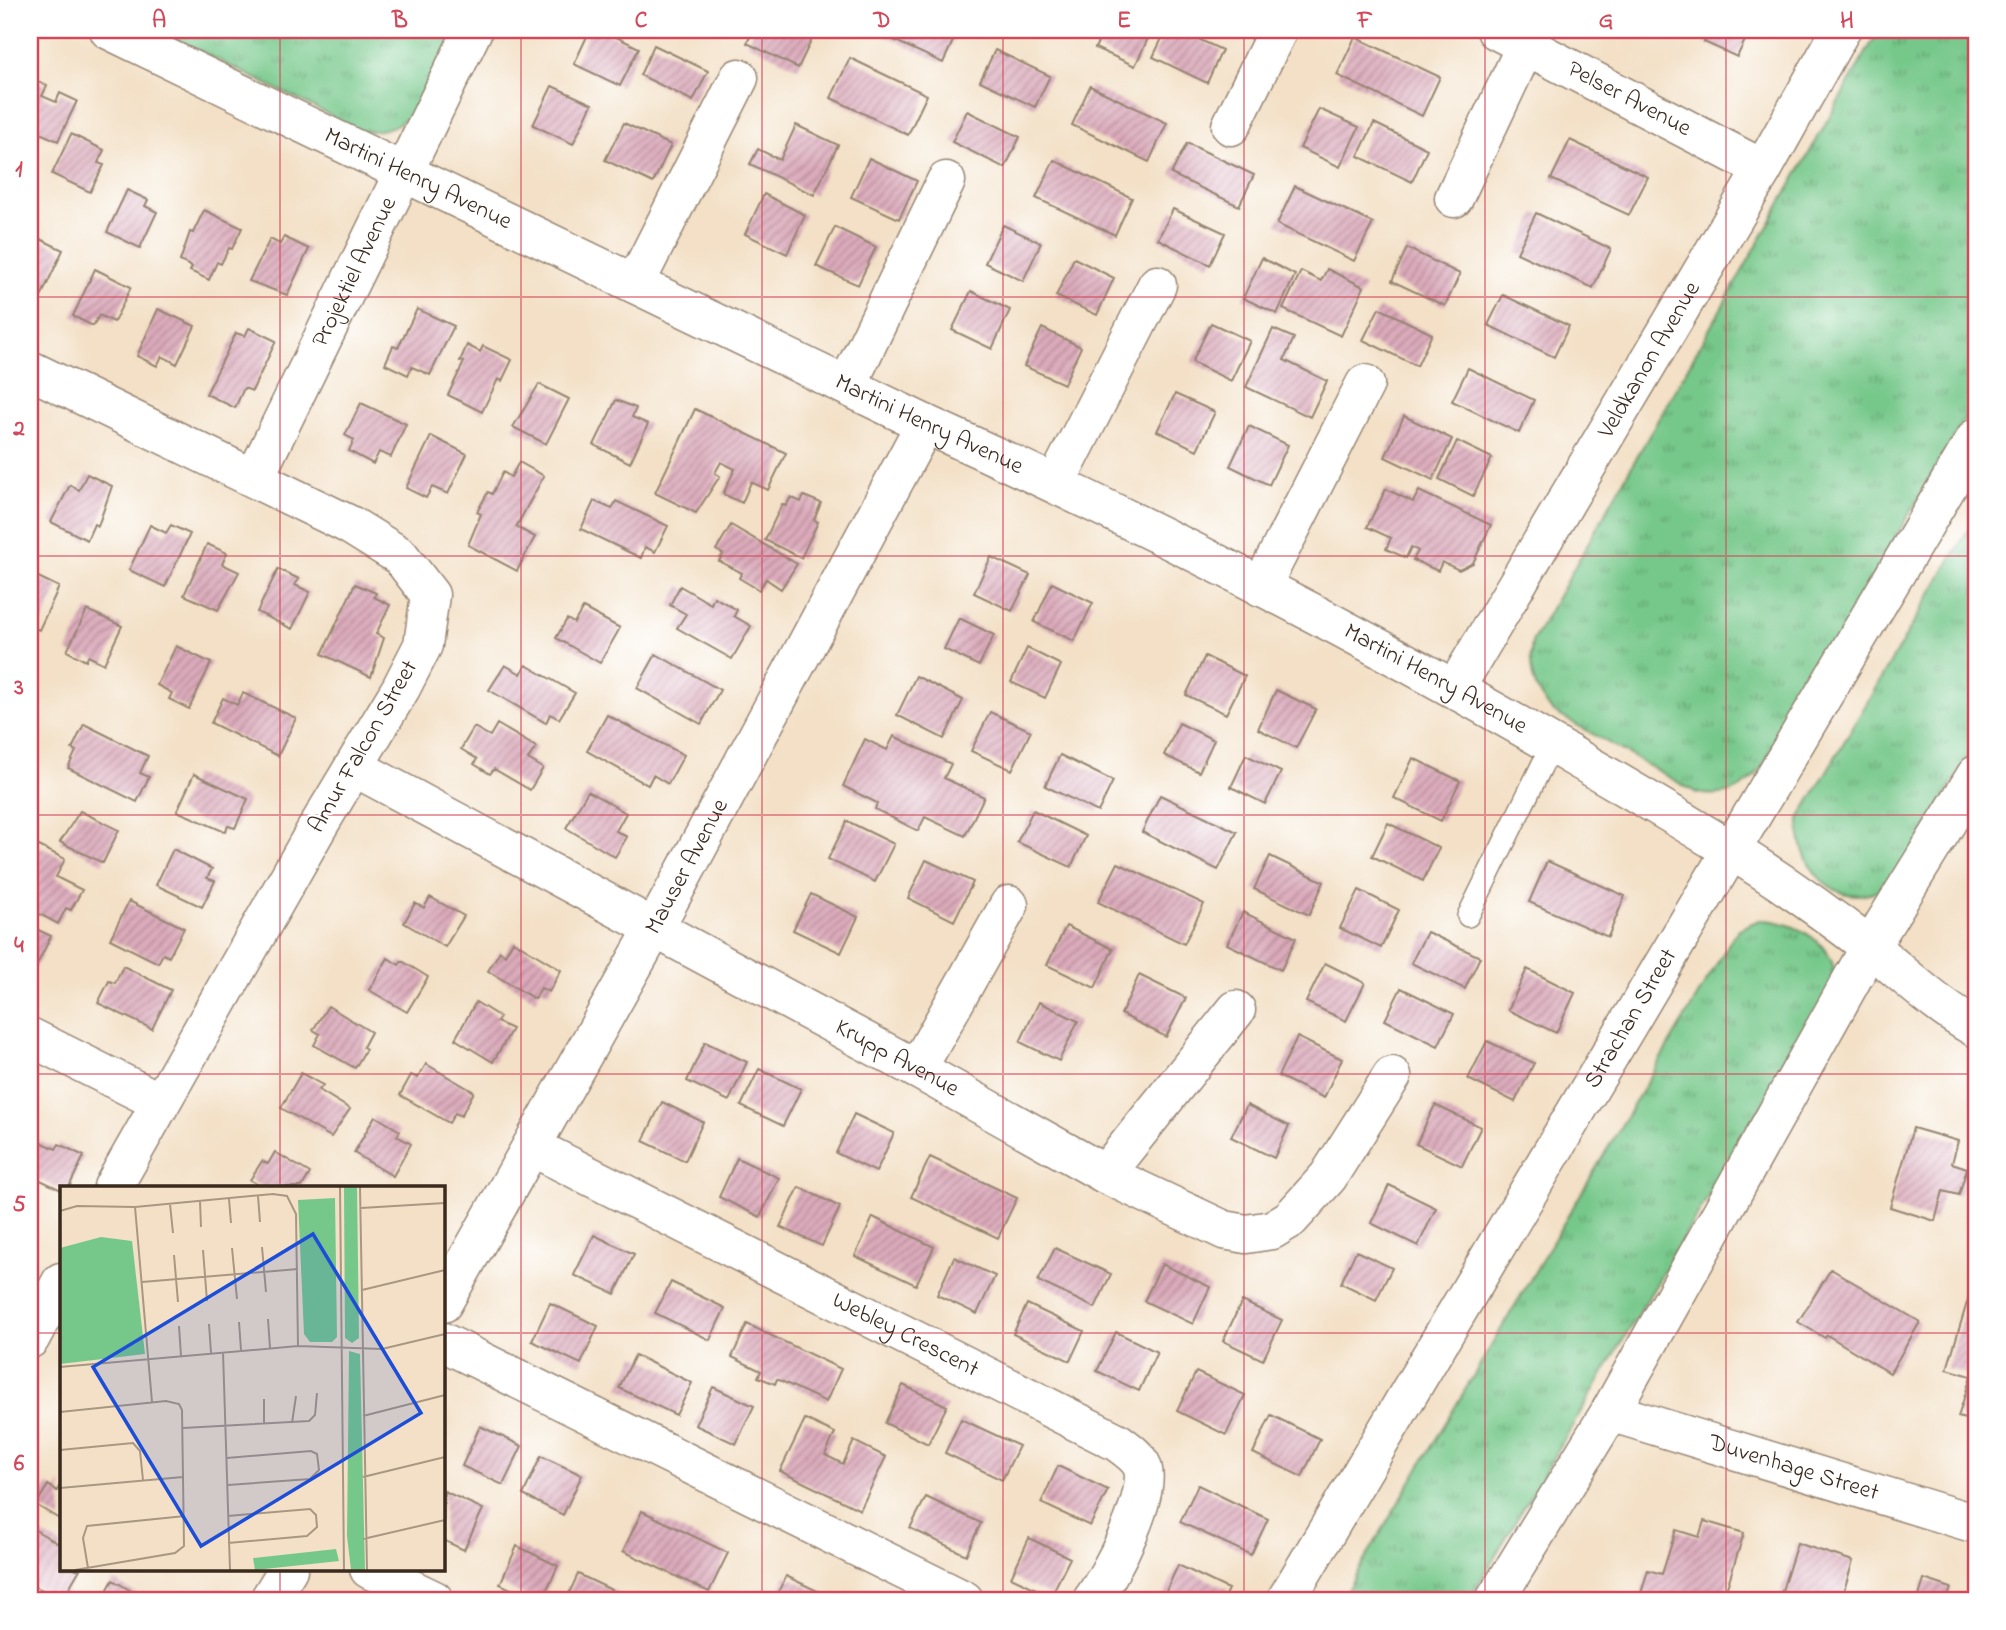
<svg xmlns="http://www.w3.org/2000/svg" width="2006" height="1630" font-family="'Indie Flower',sans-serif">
<defs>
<pattern id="grass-tufts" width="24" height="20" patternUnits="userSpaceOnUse" patternTransform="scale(1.75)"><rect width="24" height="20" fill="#76c88a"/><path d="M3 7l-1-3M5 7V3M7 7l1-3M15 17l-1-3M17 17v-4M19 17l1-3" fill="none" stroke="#62a370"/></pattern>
<pattern id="building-hatch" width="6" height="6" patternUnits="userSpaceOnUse" patternTransform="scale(1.75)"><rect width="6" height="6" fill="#dcabbc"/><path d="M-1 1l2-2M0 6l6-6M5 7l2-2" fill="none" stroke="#b48b98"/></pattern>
</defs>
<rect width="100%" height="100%" fill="#fff"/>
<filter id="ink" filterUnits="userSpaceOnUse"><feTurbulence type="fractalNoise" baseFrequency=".0143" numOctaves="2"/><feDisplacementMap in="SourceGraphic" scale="14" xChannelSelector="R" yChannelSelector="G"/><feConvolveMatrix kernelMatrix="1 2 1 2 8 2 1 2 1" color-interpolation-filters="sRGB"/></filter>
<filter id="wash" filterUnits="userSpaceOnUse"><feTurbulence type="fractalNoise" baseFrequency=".00686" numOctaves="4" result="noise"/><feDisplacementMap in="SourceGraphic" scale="28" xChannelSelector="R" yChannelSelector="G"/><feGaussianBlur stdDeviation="1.57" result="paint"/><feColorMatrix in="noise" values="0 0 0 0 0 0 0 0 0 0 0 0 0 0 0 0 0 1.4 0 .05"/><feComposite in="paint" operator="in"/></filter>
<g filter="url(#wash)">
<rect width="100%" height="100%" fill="#f3e0c6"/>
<path fill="url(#grass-tufts)" stroke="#587954" stroke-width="2" d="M157 30H459C435 75 422 135 362 131Z
M1879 30H1976V399L1761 769C1744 791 1725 798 1697 793L1552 711C1533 690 1528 670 1532 642Z
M1976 516V742L1897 878C1848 920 1797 877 1799 819Z
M1759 920C1793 919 1843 946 1833 986L1469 1600H1341L1732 938 1739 929Z"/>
<g id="blocks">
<path fill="url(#building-hatch)" d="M590 30H602L639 48 620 86 574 64Z
M753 30H803L814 35 798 68 747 43Z
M872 30H958L943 63Z
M1104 30H1152L1135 66 1095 48Z
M1166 30H1179L1222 50 1207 83 1153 57Z
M1710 30H1750L1737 57 1704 42Z
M1355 37 1440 77 1422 116 1337 75Z
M654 45 708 71 693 101 640 75Z
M995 50 1050 76 1035 107 980 81Z
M850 58 927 95 908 135 831 98Z
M30 78 47 86 42 96 56 102 60 93 77 101 58 141 40 133 30 154Z
M552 86 592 104 573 144 533 125Z
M1090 86 1167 123 1149 162 1072 125Z
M1319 109 1359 127 1340 167 1300 148Z
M967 111 1020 137 1005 168 952 142Z
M624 123 671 145 653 183 605 160Z
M1374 123 1427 149 1412 182 1358 156Z
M796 125 838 145 814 195 750 164 758 149 780 160Z
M71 134 104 150 98 163 104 165 90 192 52 174Z
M1570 140 1648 177 1629 215 1551 179Z
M1187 143 1254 175 1239 206 1171 174Z
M869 158 917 181 899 219 851 197Z
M1054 160 1132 198 1115 235 1036 198Z
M1295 186 1373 223 1354 261 1277 224Z
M127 190 148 200 145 206 157 212 140 248 107 232Z
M764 194 805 215 787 254 745 234Z
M1173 209 1225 233 1210 265 1158 239Z
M204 210 242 228 232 249 229 248 221 264 217 262 209 280 190 271 192 267 180 261 190 232 193 233Z
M1536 213 1611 249 1593 288 1517 253Z
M1003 225 1041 243 1023 281 985 263Z
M835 227 876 247 858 285 816 266Z
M30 234 63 250 39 301 30 296Z
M284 237 309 249 287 295 249 281 270 239 280 244Z
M1407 248 1460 274 1445 306 1392 281Z
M1074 258 1114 278 1097 315 1056 296Z
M1262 258 1295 275 1277 314 1243 298Z
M95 269 131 287 114 322 99 315 93 326 73 316Z
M1327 269 1364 287 1341 336 1283 309 1301 271 1321 281Z
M971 291 1010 310 992 349 952 330Z
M1503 295 1569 326 1554 357 1488 325Z
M1379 308 1432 334 1417 366 1363 340Z
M158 309 195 326 177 364 162 356 157 366 137 356Z
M417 309 454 326 430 375 412 367 408 375 385 364 393 346 398 348Z
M1211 323 1250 341 1231 381 1192 362Z
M249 328 276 341 252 391 244 388 235 408 206 394 236 333 245 336Z
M1042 328 1081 347 1064 384 1024 366Z
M1273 329 1294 338 1284 360 1327 381 1310 417 1246 387Z
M467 345 480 352 483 346 512 360 502 381 498 379 482 412 448 395 464 362 460 361Z
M1468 368 1534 400 1519 433 1452 401Z
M539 384 569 399 546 444 513 427Z
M1175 394 1215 412 1197 450 1157 431Z
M616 400 636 408 632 417 648 424 630 463 594 445Z
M361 403 406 424 391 457 379 452 373 464 349 451 354 440 345 435Z
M695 409 786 453 768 490 751 482 742 503 723 494 735 469 721 462 715 473 720 476 696 513 655 493Z
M1404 416 1452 439 1433 480 1385 457Z
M1249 426 1288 445 1269 485 1230 466Z
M431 436 467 454 448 494 432 487 426 498 406 488Z
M1457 441 1492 458 1473 496 1439 479Z
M519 462 544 476 516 527 535 537 517 571 468 545 481 514 477 512 488 492 492 494 503 472 511 477Z
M87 474 112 486 98 526 94 524 87 540 51 522 70 485 79 490Z
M1386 489 1413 502 1419 491 1491 525 1473 563 1459 570 1442 562 1438 571 1413 560 1418 551 1411 547 1406 558 1386 549 1391 538 1367 527Z
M804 496 821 503 814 520 818 522 801 558 765 540 782 504 786 506 791 497 801 502Z
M594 501 612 509 616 501 668 526 655 552 645 547 641 558 581 529Z
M150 525 166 533 171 525 190 534 165 587 129 570Z
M731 525 797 564 781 589 766 579 759 590 739 578 742 573 719 561 723 554 716 550Z
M207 544 227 553 222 564 239 572 218 610 184 595Z
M991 557 1030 575 1012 611 974 593Z
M278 569 299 579 295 585 310 592 292 629 257 612Z
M30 573 59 587 39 630 30 626Z
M1052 583 1093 603 1074 641 1034 622Z
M355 584 376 593 374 597 390 605 376 634 384 638 371 677 322 654Z
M680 586 711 604 714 597 737 610 734 616 751 626 732 659 677 628 686 614 670 605Z
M583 608 620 628 600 663 556 638 567 619 574 623Z
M87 610 122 626 104 664 88 656 86 661 67 651Z
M959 618 994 635 979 666 944 649Z
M176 646 211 663 189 709 169 699 172 693 157 685Z
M1027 648 1061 665 1045 698 1011 682Z
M656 654 720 690 701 724 637 688Z
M1205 656 1245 676 1226 714 1186 695Z
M505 665 521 674 526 665 575 693 559 719 550 714 546 723 489 690Z
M916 676 963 700 944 739 897 715Z
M1276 690 1316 709 1296 748 1258 729Z
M243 693 296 718 278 756 211 723 223 698 237 705Z
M990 712 1031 731 1012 770 971 751Z
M607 715 684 755 668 784 653 775 648 785 587 751Z
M1179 723 1214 740 1199 772 1164 755Z
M84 724 148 756 140 773 149 777 137 802 68 768 76 751 72 749Z
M497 724 536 747 528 759 543 768 530 790 494 769 490 774 474 764 477 759 461 749 474 727 490 736Z
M894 736 951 764 944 778 984 797 965 836 925 817 918 831 875 809 877 803 843 786 865 739 887 750Z
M1060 755 1113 781 1098 812 1045 786Z
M1246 755 1281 772 1265 804 1231 787Z
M1413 758 1460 781 1441 821 1394 798Z
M194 774 248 799 235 828 228 826 225 832 177 811Z
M588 791 626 813 616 831 627 837 615 857 566 828Z
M1160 795 1237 832 1218 870 1142 832Z
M1033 810 1086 836 1071 867 1017 842Z
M80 811 119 830 103 863 60 842Z
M847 821 894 844 875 882 828 859Z
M1388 823 1439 848 1423 881 1372 856Z
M33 843 65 859 56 877 82 890 71 910 66 908 58 924 30 909V850Z
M173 849 212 869 207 878 215 881 202 907 156 885Z
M1270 856 1324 882 1309 915 1254 889Z
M926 860 973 882 954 921 908 898Z
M1547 861 1625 896 1608 937 1529 902Z
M1118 863 1204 904 1184 944 1098 902Z
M1359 890 1399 910 1381 948 1340 928Z
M811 894 858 917 841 953 793 930Z
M430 897 464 916 445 947 404 923 415 903 424 908Z
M129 901 184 928 169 957 163 954 158 963 110 939Z
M1243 912 1296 938 1281 970 1227 944Z
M30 926 51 936 34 971 30 969Z
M1066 926 1113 949 1095 988 1047 965Z
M1427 932 1480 957 1465 989 1411 963Z
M513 941 561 970 549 992 541 988 535 999 488 971 500 951 505 955Z
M388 958 399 965 402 961 428 977 407 1012 369 990Z
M1325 963 1365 983 1346 1021 1306 1002Z
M123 966 171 990 152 1029 98 1003 109 981 115 983Z
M1527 969 1575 993 1556 1033 1508 1010Z
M1139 975 1186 998 1166 1037 1121 1014Z
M1401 988 1454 1014 1438 1046 1385 1020Z
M476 1002 500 1017 497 1022 512 1029 493 1062 455 1039Z
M1039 1002 1078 1021 1059 1061 1020 1042Z
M328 1006 371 1032 363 1047 366 1049 355 1068 314 1045 320 1034 313 1030Z
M1297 1037 1342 1059 1324 1098 1278 1076Z
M1487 1041 1534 1063 1515 1102 1468 1079Z
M705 1042 747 1062 729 1101 687 1081Z
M426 1064 474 1092 461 1116 455 1113 449 1123 400 1095 411 1075 418 1078Z
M759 1069 801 1089 783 1126 741 1106Z
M301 1073 323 1085 319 1090 350 1109 331 1137 281 1108Z
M662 1102 703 1122 685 1161 643 1141Z
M1247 1105 1289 1126 1274 1158 1231 1137Z
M1435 1105 1481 1127 1462 1166 1416 1144Z
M854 1114 894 1133 876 1172 836 1153Z
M375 1116 400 1131 397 1136 411 1144 393 1176 354 1153Z
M1913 1128 1958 1141 1952 1163 1967 1168 1959 1195 1943 1191 1935 1221 1890 1207Z
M30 1137 56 1149 59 1144 84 1156 69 1187H61V1190L30 1175Z
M275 1152 310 1173 302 1187H262L250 1180 262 1161 268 1164Z
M930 1157 1017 1198 998 1238 911 1197Z
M737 1158 779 1178 760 1217 719 1197Z
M1389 1185 1436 1208 1418 1246 1371 1223Z
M799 1187 840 1207 822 1246 780 1227Z
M873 1217 934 1247 916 1285 855 1256Z
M594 1235 634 1254 615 1294 574 1275Z
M1055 1248 1111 1274 1095 1308 1038 1281Z
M1356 1251 1392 1268 1376 1300 1341 1283Z
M954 1257 995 1276 977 1314 937 1295Z
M1162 1264 1210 1287 1193 1324 1144 1301Z
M1831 1269 1920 1322 1890 1373 1827 1335 1825 1338 1798 1322Z
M671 1282 725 1308 710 1340 655 1313Z
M1969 1296 1976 1298V1422L1958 1417 1971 1376 1947 1369Z
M1242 1301 1282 1320 1263 1360 1223 1341Z
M550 1303 598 1326 581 1364 532 1341Z
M1027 1304 1084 1331 1070 1361 1013 1334Z
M747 1324 841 1369 826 1402 777 1379 775 1384 758 1377 761 1371 732 1357Z
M1116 1332 1157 1352 1139 1391 1097 1371Z
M635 1355 692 1383 676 1415 619 1388Z
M1196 1372 1245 1395 1226 1435 1177 1411Z
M903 1385 947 1406 928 1444 885 1423Z
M713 1387 754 1406 736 1444 695 1425Z
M1271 1415 1320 1439 1302 1477 1253 1453Z
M805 1419 835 1433 825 1455 843 1464 854 1441 886 1457 860 1510 780 1471Z
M961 1419 1019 1446 1002 1480 945 1453Z
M480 1426 522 1446 503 1485 462 1466Z
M541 1456 582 1475 563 1515 523 1495Z
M1058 1466 1108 1490 1090 1526 1041 1503Z
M61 1483V1520L36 1505 48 1485 57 1491Z
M1198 1485 1268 1519 1251 1555 1180 1522Z
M444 1491 483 1509 464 1550 443 1540Z
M926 1497 981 1523 966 1555 910 1528Z
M642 1511 728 1553 709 1592 623 1551Z
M1704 1521 1744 1533 1723 1600H1639L1648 1570 1662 1574 1676 1530 1699 1537Z
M30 1527 61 1545V1569H80L62 1600 30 1584 33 1574 30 1572Z
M1029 1538 1070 1558 1051 1596 1011 1577Z
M1797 1543 1853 1561 1841 1600H1779Z
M517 1546 558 1566 542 1600H535L500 1584Z
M1178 1565 1228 1589 1223 1600H1162Z
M578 1574 620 1594 617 1600H566Z
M786 1576 828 1596 826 1600H774Z
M1924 1579 1951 1588 1947 1600H1918Z
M113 1580 143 1598 146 1594 157 1600H102Z"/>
</g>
</g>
<g filter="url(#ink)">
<use href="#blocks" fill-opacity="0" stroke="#978572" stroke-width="2"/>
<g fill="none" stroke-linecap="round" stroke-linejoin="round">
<defs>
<path id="service" d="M1468 916 1552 745"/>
<g id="minor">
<path id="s1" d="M109 30 925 424C1202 549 1471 691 1729 849 1777 878 1826 913 1870 947 1905 975 1936 1006 1976 1028"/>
<path id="s2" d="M1496 30 1763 169"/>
<path d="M1231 126 1278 30"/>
<path d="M1454 198 1533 30"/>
<path d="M635 284 739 78"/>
<path d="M30 370 350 525 400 556 430 595 423 645 401 688 317 828 113 1187"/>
<path d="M847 386 946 181"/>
<path id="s3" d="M255 477 473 30"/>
<path d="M1056 483 1157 285"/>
<path d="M1261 587 1365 384"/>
<path id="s4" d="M1456 687 1763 169 1841 30"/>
<path id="s5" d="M356 768 917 1069 1105 1174 1224 1230 1246 1234 1272 1230 1290 1219 1328 1177 1392 1076"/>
<path d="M30 1037 160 1102"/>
<path d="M917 1069 1009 905"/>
<path id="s6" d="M532 1147 1117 1442C1125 1448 1136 1455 1141 1464 1156 1489 1109 1578 1092 1600"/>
<path d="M1105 1174 1236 1010"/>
<path id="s7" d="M443 1303 655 927 925 424"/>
<path d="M30 1339 61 1282"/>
<path d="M443 1342 964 1600"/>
<path id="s8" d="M1610 1412 1976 1524"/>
<path d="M369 1569 434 1600"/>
<path d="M269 1600 288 1569"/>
<path d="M1495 1600 1610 1412 1870 947 1976 775"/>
</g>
<g id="tertiary">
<path id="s9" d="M1286 1600 1976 438"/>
</g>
</defs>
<use href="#service" stroke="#978572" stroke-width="24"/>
<use href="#minor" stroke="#978572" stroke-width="41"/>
<use href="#tertiary" stroke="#978572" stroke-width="41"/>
<use href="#service" stroke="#fff" stroke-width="21"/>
<use href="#minor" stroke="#fff" stroke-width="38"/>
<use href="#tertiary" stroke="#fff" stroke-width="38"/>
</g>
</g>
<path fill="none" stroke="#d1495b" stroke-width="2" stroke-opacity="0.55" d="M280 30V1187M521 30V1600M762 30V1600M1003 30V1600M1244 30V1600M1485 30V1600M1726 30V1600M30 297H1976M30 556H1976M30 815H1976M30 1074H1976M30 1333H61M443 1333H1976M280 1569V1600"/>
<g text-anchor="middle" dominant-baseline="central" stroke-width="5" stroke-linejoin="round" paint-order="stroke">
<g font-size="24" fill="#3b2a1e" stroke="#fff">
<text stroke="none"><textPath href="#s2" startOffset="150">Pelser Avenue</textPath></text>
<text stroke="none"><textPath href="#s1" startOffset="343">Martini Henry Avenue</textPath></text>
<text stroke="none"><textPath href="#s3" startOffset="228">Projektiel Avenue</textPath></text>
<text stroke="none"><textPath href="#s4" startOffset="380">Veldkanon Avenue</textPath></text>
<text stroke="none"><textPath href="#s1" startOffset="910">Martini Henry Avenue</textPath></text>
<text stroke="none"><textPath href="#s1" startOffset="1477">Martini Henry Avenue</textPath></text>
<text transform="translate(364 747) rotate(-60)">Amur Falcon Street</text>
<text stroke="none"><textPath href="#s7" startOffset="500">Mauser Avenue</textPath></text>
<text stroke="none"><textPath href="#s9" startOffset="676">Strachan Street</textPath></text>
<text stroke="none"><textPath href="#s5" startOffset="614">Krupp Avenue</textPath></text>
<text stroke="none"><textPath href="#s6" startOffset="418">Webley Crescent</textPath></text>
<text stroke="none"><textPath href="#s8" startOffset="192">Duvenhage Street</textPath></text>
</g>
</g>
<g transform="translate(60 1186)">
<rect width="385" height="385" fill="#f3e0c6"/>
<path d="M284 1H297L299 152 292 157 285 152ZM275 12 277 151 272 156H250L244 148 238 14ZM41 51 72 55 85 168 0 178V62ZM289 165 300 168 305 384H291L287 350ZM276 363 279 375 195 384 193 372Z" fill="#76c88a"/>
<path fill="none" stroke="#a99783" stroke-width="2" d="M280 1 284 384M300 1 307 384M198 10 200 36M169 13 171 37M140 15 141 41M110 18 113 47M75 21 92 216M301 22 385 17M0 25 17 20 75 21 213 8 227 10 236 28 238 160M202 61 206 106M172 62 177 113M143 64 147 115M114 69 118 116M82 96 238 83M302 104 385 84M208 133 210 162M179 136 181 164M149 138 151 167M119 140 121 170M163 166 170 384M0 181 238 160 322 163 385 148M204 213V238M0 226 106 215 119 218 122 224 124 360 115 367 15 384M303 230 385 209M232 237 236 210M123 242 249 235 255 229 257 207M0 264 73 257 80 265 83 294M167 272 251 265 257 268 259 284 250 293 168 299M303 291 385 271M0 302 123 291M168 330 250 323 256 329 257 341 247 350 168 357M303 353 385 334M28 382 23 352 27 340 125 330"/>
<path fill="#1d4ed8" fill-opacity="0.15" stroke="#1d4ed8" stroke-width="3.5" d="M253 48 361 227 141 360 33 181Z"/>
<rect width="385" height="385" fill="none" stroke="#3b2a1e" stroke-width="3.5"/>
</g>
<rect width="2006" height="1630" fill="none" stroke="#fff" stroke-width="77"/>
<rect x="38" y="38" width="1930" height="1554" fill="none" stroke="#d1495b" stroke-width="2.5"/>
<g font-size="23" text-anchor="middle" font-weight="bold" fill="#d1495b">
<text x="159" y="27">A</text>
<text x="400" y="27">B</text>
<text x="641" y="27">C</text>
<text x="882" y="27">D</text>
<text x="1124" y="27">E</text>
<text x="1365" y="27">F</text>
<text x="1606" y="27">G</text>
<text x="1847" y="27">H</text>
<text x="19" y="176">1</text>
<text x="19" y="435">2</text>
<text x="19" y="694">3</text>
<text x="19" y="952">4</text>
<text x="19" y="1211">5</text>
<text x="19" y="1470">6</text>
</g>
</svg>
